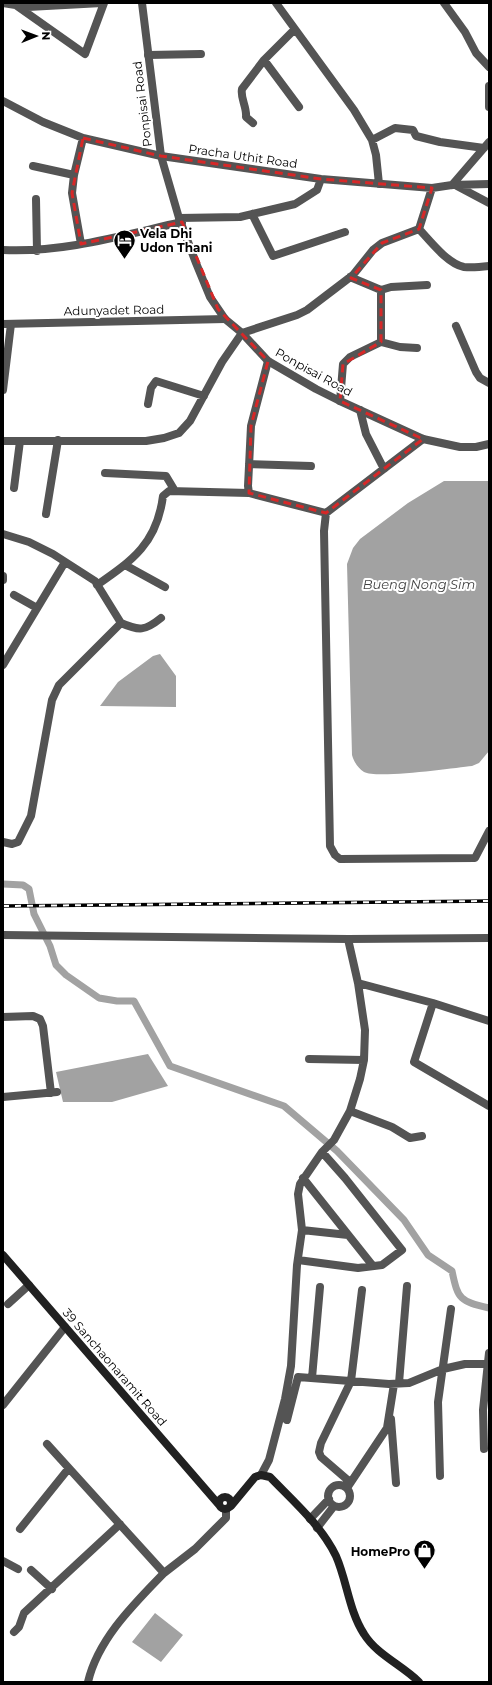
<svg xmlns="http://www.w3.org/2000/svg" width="492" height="1685" font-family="Montserrat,sans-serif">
<rect width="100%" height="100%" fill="#fff"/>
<path fill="#a2a2a2" d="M444 481H489V751L479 763 472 766C454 768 377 779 364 772 358 768 354 762 352 755L347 564 353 548 360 539 408 503Z
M160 654 176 676V707L100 706 118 682 153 656Z
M148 1054 168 1086 112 1102H63L56 1072Z
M155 1613 183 1635 161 1662 132 1642Z"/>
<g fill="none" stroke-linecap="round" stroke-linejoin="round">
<path stroke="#a2a2a2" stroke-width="7" d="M3 884 23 885 29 889 34 914 50 946 56 965 66 975 99 998 117 1001H134L170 1066 284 1106 337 1151 404 1220 428 1255 452 1271C458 1300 460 1301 489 1308"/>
<path stroke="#545454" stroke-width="8" d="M3 3 28 7 102 3
M276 3 354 110 372 140 376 155 379 184
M444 3 465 32 476 53 489 67
M17 6 85 54 104 3
M148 55 201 54
M264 60 299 107
M489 86V107
M3 101 43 122 83 138 161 156 321 179 432 188 452 185 489 184
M253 123 246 117C247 107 240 98 242 89L264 60 295 29
M372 140 395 128 413 130 416 136 440 142 484 148
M33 166 74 175
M452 185 489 142
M457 186 489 203
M36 199 37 251
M252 214 273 256 345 232
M179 218 240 217 295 204 317 190 321 179
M419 229C430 241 448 264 464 267 472 268 481 267 489 266
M81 244 72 193 74 175 83 138
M3 250C63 253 123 235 182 222
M381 290 391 287 427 285
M3 324 225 319
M456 326 476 372 480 378 489 383
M381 342 400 347 417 348
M268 361 251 426 248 486 249 493 326 513 423 439
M3 390 11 324
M340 401 343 364 350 357 381 342V290L350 277
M148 404 151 388 156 381 204 396
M360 410 366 434 384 469
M3 441H146L164 438 179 433 190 421 222 362 242 333 297 315 307 310 353 275 373 250 382 243 419 229 432 188
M249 464 311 466
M105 473 166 476 175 491
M14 488 20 441
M326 513 324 531 330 846 335 855 340 859 475 858 489 831
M46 514 58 440
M3 534 29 542 53 554 95 581 121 623
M125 565 165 587
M3 576V580
M97 585C133 560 157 543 163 496L169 491 249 493
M14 595 37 608
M121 623C139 631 145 631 161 618
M3 665 65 562
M3 842 12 844 18 842 31 816 52 700 59 685 121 623
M3 935 348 939
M433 1003 358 983 348 939 489 938
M3 1017 33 1016 40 1019 43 1026 51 1093
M489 1021 433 1003 414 1062 489 1106
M309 1059 364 1060 365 1030 358 983
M364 1060 360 1079 350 1111 392 1127 410 1138 422 1136
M3 1097 57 1092
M303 1178 373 1266
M302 1230 348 1235
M298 1260 358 1268 382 1265 402 1250 345 1178 322 1152
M8 1304 29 1285
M312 1378 320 1287
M399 1383 407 1286
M3 1405 65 1327
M391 1419 396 1483
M287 1420 298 1377 389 1384 409 1383 443 1369 465 1364H489
M47 1444 164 1573 195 1549 226 1518V1509
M484 1449 483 1410 489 1353
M261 1475 269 1460 285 1399 291 1366 297 1265 302 1230 298 1194 300 1184 322 1152 334 1140 350 1111
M440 1476 438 1402 451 1309
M350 1482 321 1457 319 1452 321 1443 351 1381 362 1290
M328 1496a11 11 0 1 1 22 0a11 11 0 1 1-22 0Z
M347 1488 387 1428 394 1384
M310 1519 329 1499
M317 1528 334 1506
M20 1529 69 1468
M3 1561 18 1569
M31 1570 52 1589
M14 1632 19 1627 24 1613 120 1524
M88 1682C98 1639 134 1604 164 1573"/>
<path stroke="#545454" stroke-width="8" d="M142 3 161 156 179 218 196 263 210 297 225 319 242 333 268 361 316 389 340 401 423 439 460 447H476L489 444"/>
<path stroke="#212121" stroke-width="8" d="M3 1255 220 1506
M219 1503a6 6 0 1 1 12 0a6 6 0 1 1-12 0Z
M231 1506 255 1477 261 1475 270 1477C293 1501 321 1525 336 1556 347 1581 349 1611 364 1634 377 1655 402 1665 419 1682"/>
<defs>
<path id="rail" d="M3 906 489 901"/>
</defs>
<use href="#rail" stroke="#000" stroke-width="3.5"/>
<use href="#rail" stroke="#fff" stroke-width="2" stroke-dasharray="6" stroke-linecap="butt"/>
</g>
<path fill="none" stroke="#d62828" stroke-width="3" stroke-dasharray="8 5" stroke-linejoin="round" d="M83 138 161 156 321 179 432 188 419 229 382 243 351 278 381 290V342L343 364 340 401 423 439 326 513 249 493 251 426 268 361 218 309 182 222 81 244 72 193Z"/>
<defs>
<symbol id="hotel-pin" viewBox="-11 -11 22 30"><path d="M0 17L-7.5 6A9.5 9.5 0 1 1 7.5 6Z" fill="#000" stroke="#fff"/><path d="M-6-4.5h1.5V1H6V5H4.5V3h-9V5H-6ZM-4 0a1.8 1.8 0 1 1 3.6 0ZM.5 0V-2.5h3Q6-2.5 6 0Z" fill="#fff"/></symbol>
<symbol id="shop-pin" viewBox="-11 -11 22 30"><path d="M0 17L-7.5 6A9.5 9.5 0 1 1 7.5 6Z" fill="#000" stroke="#fff"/><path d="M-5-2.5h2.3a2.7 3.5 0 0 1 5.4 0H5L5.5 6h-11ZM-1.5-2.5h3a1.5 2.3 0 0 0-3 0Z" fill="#fff"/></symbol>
</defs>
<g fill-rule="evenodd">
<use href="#hotel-pin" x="112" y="228" width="25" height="34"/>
<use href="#shop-pin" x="412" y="1538" width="25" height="34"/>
</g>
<g text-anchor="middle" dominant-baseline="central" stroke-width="4" stroke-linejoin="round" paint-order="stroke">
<g font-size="12" fill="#000" stroke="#fff">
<text transform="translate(142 104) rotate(-97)">Ponpisai Road</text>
<text transform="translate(243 156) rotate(8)">Pracha Uthit Road</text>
<text transform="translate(114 310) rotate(-1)">Adunyadet Road</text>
<text transform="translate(314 372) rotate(29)">Ponpisai Road</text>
<text transform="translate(115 1367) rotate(49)">39 Sanchaonaramit Road</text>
</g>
<g font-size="12" font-weight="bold" fill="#000" stroke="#fff" text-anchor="start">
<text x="140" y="233">Vela Dhi<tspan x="140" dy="14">Udon Thani</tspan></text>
<text x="410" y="1551" text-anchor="end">HomePro</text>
</g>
<g font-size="13" font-style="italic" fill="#434343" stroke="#fff">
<text x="419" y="584">Bueng Nong Sim</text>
</g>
</g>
<rect width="492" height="1685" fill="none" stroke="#000000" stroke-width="8"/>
<g transform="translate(36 36) rotate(89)" stroke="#ffffff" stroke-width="3" paint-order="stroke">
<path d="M0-3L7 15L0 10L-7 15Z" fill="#000000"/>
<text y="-6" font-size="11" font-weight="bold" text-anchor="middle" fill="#000000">N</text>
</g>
</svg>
